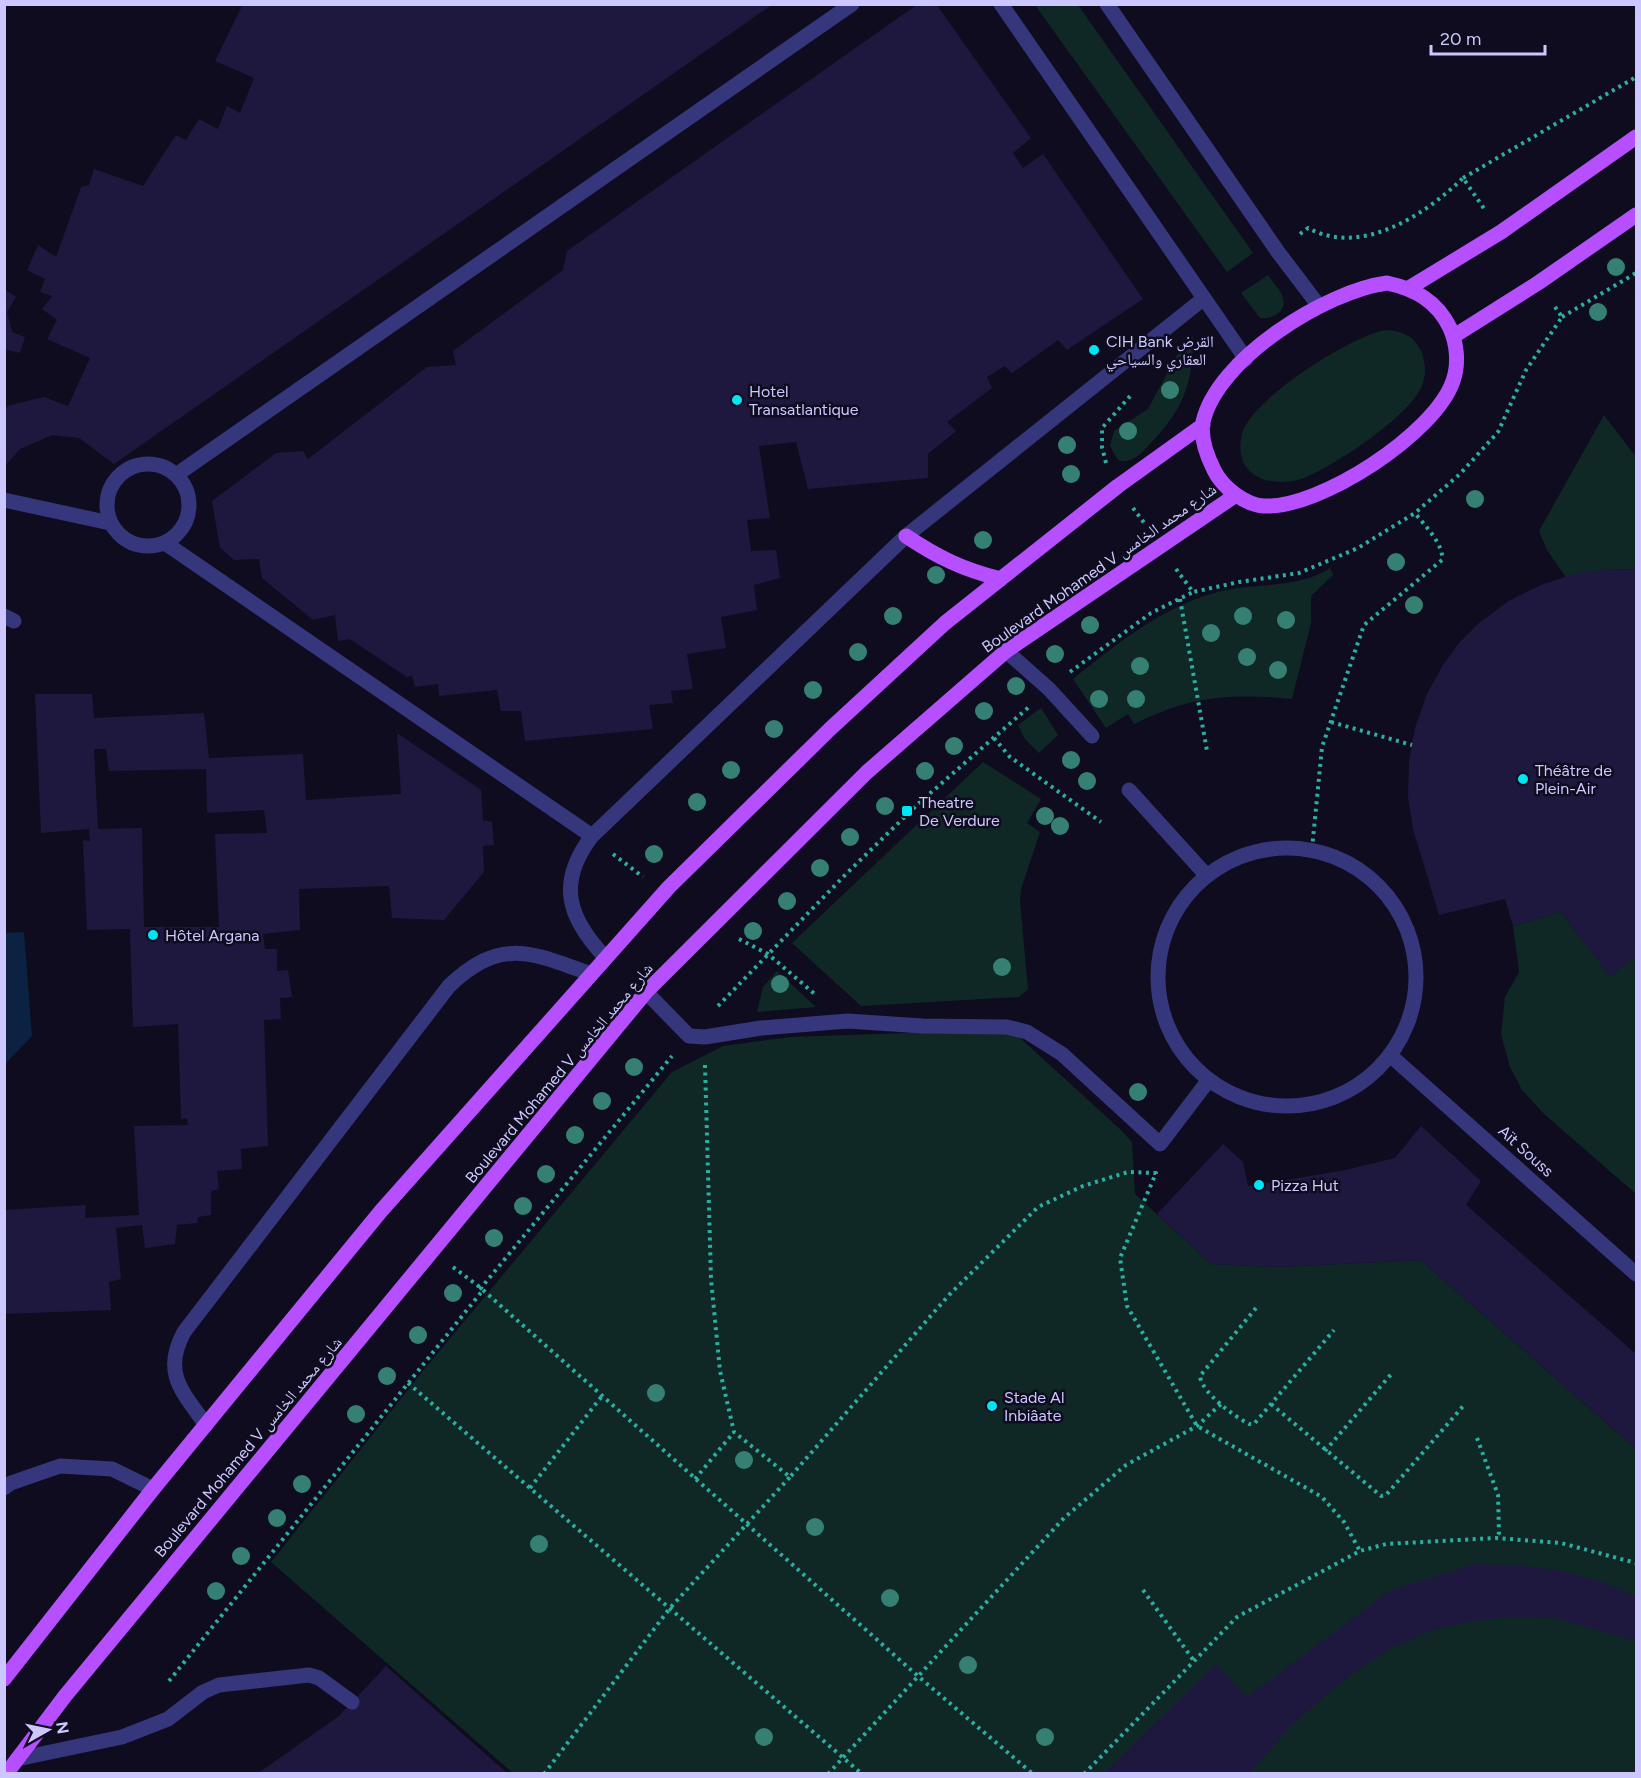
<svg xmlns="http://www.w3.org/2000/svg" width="1641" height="1778" font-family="Figtree,'Noto Naskh Arabic',sans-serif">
<rect width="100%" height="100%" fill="#0e0c1e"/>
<path fill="#0f2826" d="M1035 5H1078L1253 253 1227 272Z
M1268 275 1282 294 1284 304C1281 315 1270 319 1260 318L1241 293Z
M1386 330C1401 331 1413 335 1420 349 1426 361 1427 375 1421 388 1407 417 1341 461 1311 475 1278 491 1231 480 1242 434 1251 399 1352 335 1386 330Z
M1193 336C1193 385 1183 410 1149 445 1141 454 1130 465 1118 460L1110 446 1114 431 1148 409 1178 353Z
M1604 415 1636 457V570L1608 569 1566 577 1547 550 1539 531Z
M1330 568 1333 575 1311 596V623L1292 699C1230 693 1190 696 1134 724L1128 714 1106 728 1073 679C1115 645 1161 608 1214 593 1251 582 1297 590 1330 568Z
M1041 708 1058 735 1039 753 1025 739 1018 725Z
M983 762 1041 799 1027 823 1040 832 1021 889 1020 902 1028 989 1019 997 861 1006 792 943Z
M1561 912 1610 976 1636 956V1194L1543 1113 1522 1090 1510 1067 1501 1034 1505 997 1519 972 1513 926Z
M777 971 816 1007 757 1012 763 987Z
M994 1030 1019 1037 1121 1130 1132 1142 1135 1194 1211 1264 1280 1267 1421 1260 1636 1449V1773H513L271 1562 427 1366 672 1072 723 1046 790 1037Z"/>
<path fill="#0b2242" d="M24 932 32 1036 5 1064V933Z"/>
<path fill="#1e183f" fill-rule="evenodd" d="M243 4H773L114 464 79 438 52 435 20 449 4 467V409L10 405 44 397 68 406 90 358 47 339 57 320 42 309 52 296 40 292 45 279 27 270 38 245 56 257 81 187 89 185 94 169 143 186 176 135 186 140 199 119 218 129 227 106 240 113 254 78 215 61Z
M918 4H936L1031 138 1013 153 1023 168 1043 154 1143 299 1067 350 1058 340 1012 373 1005 366 987 377 992 388 947 422 956 431 928 454V478L808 489 796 442 759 446 770 518 747 520 751 551 776 550 780 578 754 585 757 610 721 617 726 648 687 654 693 689 671 691 673 703 649 705 653 729 525 741 521 711H501L497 690 439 696 438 684 415 687 412 676 407 677 350 639 338 641 335 615 313 620 262 578 259 559 234 560 220 548 212 501 276 453 303 451 308 459 427 367 456 365 453 351 563 270 567 251Z
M4 289 16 297 7 312 12 332 25 337 20 353 4 349Z
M1608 569 1636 570V956L1610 977 1561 912 1513 926 1505 899 1439 915 1413 829 1408 797 1409 761 1415 728 1427 694 1443 665 1460 642 1479 623 1510 600 1541 585 1574 574Z
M35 694H92L94 718 204 713 209 758 303 754 306 800 401 794 397 733 481 790 483 820 492 822 494 845 483 846 484 872 444 920 392 918 389 886 299 889 300 930 263 934 265 949H277V971L288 970 292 997 280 998 281 1019 264 1020 268 1146 241 1149 242 1169 217 1171 219 1189 211 1191V1215L198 1217 197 1223 177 1225 175 1244 145 1248 142 1225 116 1228 121 1279 109 1282 111 1310 4 1314V1210L86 1205 85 1218 139 1215 134 1126 188 1125 187 1118 181 1119 178 1024 133 1027 130 929 87 930 83 840 90 841 89 829 41 833ZM94 749H106L109 771 206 769 207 813 264 810 267 833 215 834 219 927H144L142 828 98 829Z
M1421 1126 1481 1181 1466 1205 1636 1354V1449L1421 1260 1280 1267 1211 1264 1157 1214 1223 1144 1243 1162 1248 1186 1341 1171 1395 1158Z
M1474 1564 1519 1565 1563 1571 1606 1583 1636 1597V1641L1555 1618 1510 1617 1468 1622 1431 1631 1391 1648 1358 1670 1328 1693 1290 1727 1249 1774H1103L1216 1664 1247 1697 1391 1590Z
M386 1666 508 1774H257L339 1716Z"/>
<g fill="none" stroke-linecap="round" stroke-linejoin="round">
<path stroke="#2cafa2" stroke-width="4" stroke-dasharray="3 4.5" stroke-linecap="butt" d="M1463 178 1636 77
M1300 234 1308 228C1361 257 1425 215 1463 178L1485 210
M1562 317 1636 273
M1106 463 1102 447V428L1131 395
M1133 508 1145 524
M1176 569 1193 592 1239 582 1299 573 1358 548 1415 513 1460 474 1498 432 1526 370 1562 317 1553 304
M1180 599 1207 751
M1070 672 1151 613 1193 592
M1331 722 1412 745
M994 738 1010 757 1101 822
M1312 849 1322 747 1364 625 1442 560C1444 544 1424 525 1415 513
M613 854 643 877
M739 939 768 954 817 996
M718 1006 847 873 919 803 1030 706
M705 1065 711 1279 720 1371 734 1432 790 1477 949 1295 1038 1207 1083 1186 1128 1172 1156 1173 1120 1258 1127 1306 1197 1426 1322 1497 1344 1522 1360 1551
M453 1267 481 1288
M483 1290 919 1677 1033 1774
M1256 1308 1200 1376C1201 1392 1235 1417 1249 1424H1254L1334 1330
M408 1383 862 1774
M1271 1404 1381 1496 1386 1495 1465 1404
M1477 1438 1498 1495 1499 1533 1496 1538
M1325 1451 1393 1372
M695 1479 734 1432
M530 1488 602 1396
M1143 1590 1194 1661
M169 1681 483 1290 481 1288 672 1056
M544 1774 670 1608 790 1477
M828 1774 1064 1518 1126 1465 1197 1426 1221 1404
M1084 1774 1237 1617 1360 1551 1386 1544 1496 1538 1561 1543 1636 1563"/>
<path stroke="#36367d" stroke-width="15" d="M1001 4 1246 359
M1107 4 1278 252 1319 306
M107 505a41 41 0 1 1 82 0a41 41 0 1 1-82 0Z
M176 475 852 4
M4 500 110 523
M165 543 592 836
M4 616 14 621
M1006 651 1049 689 1092 736
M1129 790 1207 876
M1158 977a129 129 0 1 1 258 0a129 129 0 1 1-258 0Z
M605 957C567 917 557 882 592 836L906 536 1203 299
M646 992 689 1036 705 1037 761 1028 848 1021 922 1026 1007 1027 1027 1032 1062 1054 1160 1144 1208 1081
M1391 1056 1636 1274
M206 1425C182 1391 162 1373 184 1332L449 986C501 937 530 952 591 974
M4 1488 11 1483 60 1466 112 1469 153 1489
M17 1759 122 1737 168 1719 203 1692 219 1685 309 1675 319 1678 352 1702"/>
<path stroke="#b64fff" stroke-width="15" d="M1387 283C1415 289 1437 301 1450 328 1457 344 1459 364 1453 381 1435 434 1319 509 1264 506 1245 505 1222 487 1214 470 1207 456 1200 439 1203 422 1217 359 1326 291 1387 283Z
M1409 288 1501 232 1636 137
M1454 336 1538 283 1636 215
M906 536C937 557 964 570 1001 579
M4 1679 153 1489 381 1211 669 887 830 729 945 623 1118 486 1203 425
M6 1774 65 1696 646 992 867 772 1006 651 1236 495"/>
</g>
<g fill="#358072">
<circle cx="1616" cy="267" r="9"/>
<circle cx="1598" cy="312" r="9"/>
<circle cx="1170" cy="390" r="9"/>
<circle cx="1128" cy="431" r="9"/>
<circle cx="1067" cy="445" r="9"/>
<circle cx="1071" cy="474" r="9"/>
<circle cx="1475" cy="499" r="9"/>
<circle cx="983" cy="540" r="9"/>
<circle cx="1396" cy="562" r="9"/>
<circle cx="936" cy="575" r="9"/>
<circle cx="1414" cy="605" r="9"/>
<circle cx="893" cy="616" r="9"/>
<circle cx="1243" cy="616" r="9"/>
<circle cx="1286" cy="620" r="9"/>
<circle cx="1090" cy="625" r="9"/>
<circle cx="1211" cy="633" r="9"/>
<circle cx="858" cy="652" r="9"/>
<circle cx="1055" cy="654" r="9"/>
<circle cx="1247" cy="657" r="9"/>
<circle cx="1140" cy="666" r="9"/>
<circle cx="1278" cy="670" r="9"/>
<circle cx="1016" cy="686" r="9"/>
<circle cx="813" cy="690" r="9"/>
<circle cx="1099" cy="699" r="9"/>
<circle cx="1136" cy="699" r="9"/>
<circle cx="984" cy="711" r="9"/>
<circle cx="774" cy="729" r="9"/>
<circle cx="954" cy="746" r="9"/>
<circle cx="1071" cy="760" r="9"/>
<circle cx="731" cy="770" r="9"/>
<circle cx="925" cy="771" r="9"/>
<circle cx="1087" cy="781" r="9"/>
<circle cx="697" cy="802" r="9"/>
<circle cx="885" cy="806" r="9"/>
<circle cx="1045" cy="816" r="9"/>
<circle cx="1060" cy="826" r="9"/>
<circle cx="850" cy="837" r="9"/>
<circle cx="654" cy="854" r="9"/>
<circle cx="820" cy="868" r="9"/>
<circle cx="787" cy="901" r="9"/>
<circle cx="753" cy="931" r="9"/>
<circle cx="1002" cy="967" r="9"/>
<circle cx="780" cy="984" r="9"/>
<circle cx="634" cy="1067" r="9"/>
<circle cx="1138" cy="1092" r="9"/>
<circle cx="602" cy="1101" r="9"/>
<circle cx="575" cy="1135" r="9"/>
<circle cx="546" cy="1174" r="9"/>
<circle cx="523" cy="1206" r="9"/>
<circle cx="494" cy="1238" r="9"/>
<circle cx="453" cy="1293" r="9"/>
<circle cx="418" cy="1335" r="9"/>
<circle cx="387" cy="1376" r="9"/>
<circle cx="656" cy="1393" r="9"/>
<circle cx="356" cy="1414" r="9"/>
<circle cx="744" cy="1460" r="9"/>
<circle cx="302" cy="1484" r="9"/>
<circle cx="277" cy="1518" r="9"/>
<circle cx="815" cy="1527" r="9"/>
<circle cx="539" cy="1544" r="9"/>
<circle cx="241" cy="1556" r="9"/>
<circle cx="216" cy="1591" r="9"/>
<circle cx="890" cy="1598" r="9"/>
<circle cx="968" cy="1665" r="9"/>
<circle cx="764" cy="1737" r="9"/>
<circle cx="1045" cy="1737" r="9"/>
</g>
<g fill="#00e5f3" stroke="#0e0c1e" stroke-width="2">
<circle cx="1094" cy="350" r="6"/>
<circle cx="737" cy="400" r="6"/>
<circle cx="1523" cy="779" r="6"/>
<rect x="901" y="805" width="12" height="12" rx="3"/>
<circle cx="153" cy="935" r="6"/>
<circle cx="1259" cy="1185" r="6"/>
<circle cx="992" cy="1406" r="6"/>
</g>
<g text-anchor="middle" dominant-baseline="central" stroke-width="5" stroke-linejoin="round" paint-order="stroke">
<g font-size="16" fill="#ccc8ff" stroke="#0e0c1e" text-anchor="start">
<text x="1106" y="341">CIH Bank القرض<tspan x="1106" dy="18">العقاري والسياحي</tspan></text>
<text x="749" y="391">Hotel<tspan x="749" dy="18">Transatlantique</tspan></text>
<text x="1535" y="770">Théâtre de<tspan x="1535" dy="18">Plein-Air</tspan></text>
<text x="919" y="802">Theatre<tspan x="919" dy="18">De Verdure</tspan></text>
<text x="165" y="935">Hôtel Argana</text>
<text x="1271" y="1185">Pizza Hut</text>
<text x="1004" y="1397">Stade Al<tspan x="1004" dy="18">Inbiâate</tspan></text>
</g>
<g font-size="16" fill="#ccc8ff" stroke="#0e0c1e">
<text transform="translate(1099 568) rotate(-35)">Boulevard Mohamed V شارع محمد الخامس</text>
<text transform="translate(559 1073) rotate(-50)">Boulevard Mohamed V شارع محمد الخامس</text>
<text transform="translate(1526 1151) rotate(42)">Aït Souss</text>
<text transform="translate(248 1447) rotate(-50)">Boulevard Mohamed V شارع محمد الخامس</text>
</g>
</g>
<rect width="1641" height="1778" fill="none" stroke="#ccc8ff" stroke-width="12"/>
<g transform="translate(48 1730) rotate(81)" stroke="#0e0c1e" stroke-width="4.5" paint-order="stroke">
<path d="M0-4.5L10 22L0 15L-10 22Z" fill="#ccc8ff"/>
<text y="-9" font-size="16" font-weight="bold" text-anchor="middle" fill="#ccc8ff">N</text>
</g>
<path d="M1431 45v9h114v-9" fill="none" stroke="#ccc8ff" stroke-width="3"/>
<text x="1440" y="45" font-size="18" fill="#ccc8ff" stroke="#0e0c1e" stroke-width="4.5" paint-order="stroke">20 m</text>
</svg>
